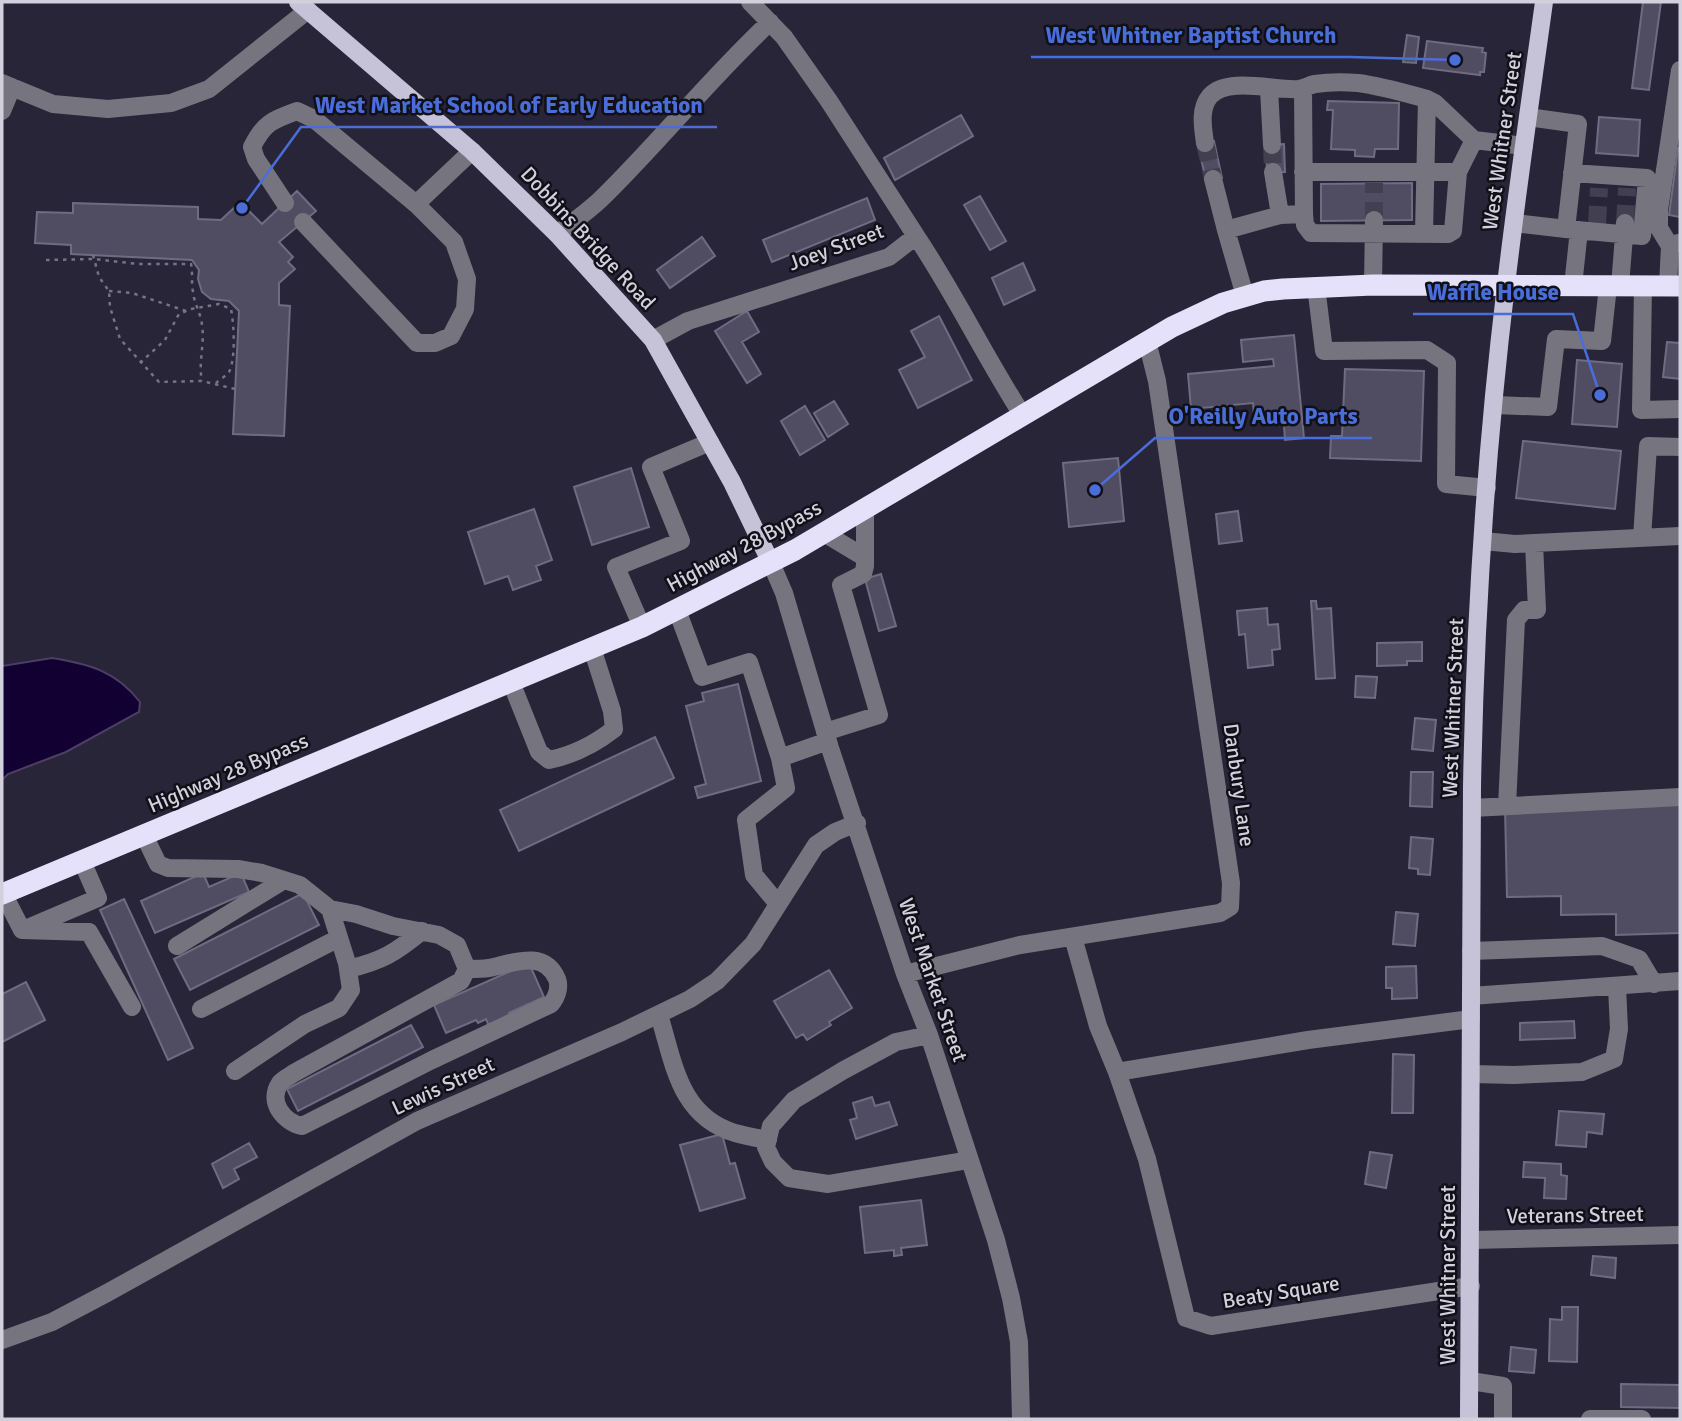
<svg xmlns="http://www.w3.org/2000/svg" width="1682" height="1421" font-family="Signika,sans-serif">
<rect width="100%" height="100%" fill="#282538"/>
<path fill="#120032" stroke="#4c3e65" stroke-width="2" d="M52 658C89 664 116 671 140 702L139 712 66 752 8 774 2 780V666Z"/>
<path fill="#504c62" stroke="#6f6b81" stroke-width="2" d="M1643 2H1661L1649 90 1632 88Z
M1407 35 1419 37 1416 63 1403 62Z
M1427 41 1483 48 1482 52 1486 53 1484 72H1480V75L1423 68Z
M1328 101 1399 103 1398 149H1375L1374 157 1355 156V150L1331 149 1333 110H1327Z
M961 115 973 136 895 180 884 158Z
M1599 117 1640 120 1638 156 1596 153Z
M1214 141 1222 178 1206 181 1198 145Z
M1284 144 1285 172 1267 173 1266 145Z
M1678 148H1680V217L1669 215Z
M1412 183V220L1321 221V184Z
M297 191 316 211 279 242 293 257 288 262 295 269 279 283V305L290 306 284 436 233 434 239 311 229 301 211 299 202 292 198 279 199 270 192 260 71 254V245L35 243 37 212 73 213V203L198 207V219L221 220 236 206 244 214 248 210 262 224Z
M980 196 1006 241 990 250 964 205Z
M867 198 875 220 772 262 763 240Z
M702 237 715 256 670 288 657 270Z
M1023 263 1035 290 1004 305 992 278Z
M747 311 759 332 742 342 761 374 747 383 715 331Z
M939 316 972 380 918 408 899 370 925 357 911 331Z
M1294 335 1304 438 1285 440 1283 411 1254 414 1253 403 1191 409 1188 374 1274 366 1273 359 1243 362 1241 340Z
M1667 342 1680 343V379L1663 377Z
M1577 360 1622 364 1617 427 1572 424Z
M1345 369 1424 371 1421 461 1330 458 1331 436H1342Z
M834 401 848 424 828 437 814 413Z
M805 406 825 440 800 455 781 421Z
M1523 441 1621 451 1615 509 1516 498Z
M1118 458 1124 521 1069 527 1063 463Z
M631 468 649 527 592 545 574 487Z
M534 509 552 560 536 566 541 580 513 590 508 576 485 584 468 532Z
M1238 511 1242 541 1219 544 1216 514Z
M881 574 896 626 879 631 865 579Z
M1311 601H1316L1317 609 1331 608 1335 678 1316 679Z
M1267 608 1268 625 1278 624 1280 649 1272 650 1273 665 1248 668 1245 634 1239 635 1237 611Z
M1422 642V661H1407V665L1377 666V643Z
M1356 676 1377 677 1375 698 1355 697Z
M738 684 761 781 698 798 695 787 706 784 686 706 704 701 702 693Z
M1415 718 1436 720 1433 751 1412 749Z
M655 737 674 778 519 851 500 810Z
M1411 772H1433L1432 807 1410 806Z
M1680 804V933L1616 935V914L1561 915V896L1507 897 1505 808Z
M1411 837 1433 839 1430 875 1418 874V869L1409 868Z
M203 873 209 887 241 873 249 892 155 933 141 901Z
M303 893 319 925 190 990 174 959Z
M124 899 193 1048 168 1060 100 910Z
M1396 912 1418 914 1415 946 1393 944Z
M529 963 544 997 509 1013 510 1016 489 1026 486 1019 478 1023 476 1020 446 1033 434 1005Z
M1416 966 1417 998 1392 999V988H1386V967Z
M829 970 852 1008 829 1022 831 1025 807 1040 803 1034 796 1038 774 1001Z
M26 982 45 1020 2 1042V994Z
M1574 1021 1575 1038 1520 1040V1023Z
M411 1025 423 1047 298 1111 287 1089Z
M1393 1054 1414 1055 1413 1113H1392Z
M872 1097 875 1106 889 1102 897 1125 856 1139 850 1120 857 1118 853 1103Z
M1559 1111 1604 1114 1602 1134 1587 1132 1586 1147 1556 1145Z
M722 1134 730 1164 735 1163 745 1198 700 1211 680 1145Z
M249 1143 257 1157 234 1169 239 1179 223 1188 212 1164Z
M1370 1152 1392 1155 1386 1188 1365 1184Z
M1524 1162 1561 1164V1175L1567 1176 1566 1199 1544 1198 1545 1178 1523 1177Z
M921 1200 927 1245 901 1248 902 1255 894 1256V1250L865 1253 860 1207Z
M1593 1256 1616 1258 1615 1278 1591 1275Z
M1562 1307H1578L1577 1362 1549 1361 1550 1319 1562 1320Z
M1511 1347 1536 1350 1534 1373 1509 1371Z
M1621 1384 1680 1385V1408L1621 1407Z"/>
<g fill="none" stroke-linecap="round" stroke-linejoin="round">
<path stroke="#423f51" stroke-width="18" stroke-dasharray="18 9" stroke-linecap="butt" d="M1205 143 1213 179
M1272 145 1273 172
M1374 220V183
M1625 223 1627 188
M1597 224 1599 188"/>
<path stroke="#767484" stroke-width="2.5" stroke-dasharray="3.5 5" stroke-linecap="butt" d="M93 255 99 277 109 291 110 307 120 339 159 382 202 381 235 389
M46 260 94 259 138 264H191C193 273 191 282 193 292 194 303 201 314 202 325 205 344 198 362 202 381
M109 291 132 293 186 311
M140 363 165 340 179 314 191 309 219 304 231 309C234 324 236 358 229 372 226 376 219 380 216 383"/>
<path stroke="#76757f" stroke-width="18" d="M750 2 784 37 829 101 916 236
M2 83 53 104 108 109 171 103 209 89 308 10
M1269 89 1272 145
M2 111 12 87
M1205 143C1203 128 1199 109 1210 96 1228 76 1275 91 1299 89 1305 88 1309 85 1315 84 1328 82 1345 82 1358 83 1381 86 1405 93 1427 99L1435 103 1474 140 1524 146
M1273 172 1280 215
M1303 172H1458
M1213 179 1226 230
M285 203 256 159 252 147C264 123 272 120 297 111L314 119 416 204 454 242 467 279 465 309 451 336 435 343H417L303 222
M416 204 472 151
M1304 214 1305 225 1311 233 1448 234 1453 231 1458 172 1474 140
M1514 223 1566 229 1578 124 1528 117
M1566 229 1642 236 1647 178 1572 173
M1424 233 1427 99
M557 234C573 222 590 210 603 197 661 140 711 77 770 22
M1670 246 1659 228V210L1680 70
M1373 285 1374 220
M1316 286 1324 351 1427 350 1447 363 1446 484 1487 488
M1573 286 1579 230
M1620 286 1625 223
M1643 286 1641 410 1680 409
M1668 286 1670 246 1678 243
M1245 296 1226 230 1280 215 1304 214 1303 89
M653 340 688 321 889 257 916 236C955 294 985 357 1023 416
M1494 405 1548 407 1556 339 1602 341 1608 286
M824 533 864 557
M1642 538 1648 446 1680 447
M1483 541 1515 544 1680 536
M771 563 784 593 830 748 905 974 929 1035 996 1240 1011 1298 1019 1342 1021 1419
M677 610 702 677 749 662 780 758 828 741
M642 627 616 567 681 541 651 467 710 442
M511 682 539 752 549 760C573 755 595 744 614 729L612 711 592 648
M825 732 879 715 841 585 863 574 865 566V508
M1507 806 1516 620 1524 610H1537L1534 543
M1472 808 1680 797
M144 835 158 864 168 868 238 869 262 873 300 885 330 909 356 914 393 926 439 935 457 945 467 969 461 981 294 1073C290 1076 283 1079 280 1083 267 1102 284 1122 302 1126L432 1060 551 1004C557 997 560 987 557 979 544 949 513 963 489 968 482 969 474 969 467 969
M3 893 22 930 89 932 132 1007
M778 904 754 875 746 820 786 788 780 758
M30 927 98 898 82 861
M1073 937 1098 1026 1117 1072 1147 1159 1186 1318 1211 1326 1471 1286
M177 946 284 880
M1471 951 1602 946 1639 959 1654 984
M348 969C382 961 395 953 422 931
M905 974 1020 945 1220 913 1230 907 1231 883 1157 381 1147 341
M1471 996 1680 981
M201 1009 339 938
M659 1015C674 1063 679 1116 735 1133 746 1136 757 1138 768 1140
M929 1035 896 1042 844 1070 794 1100 771 1126 766 1147 773 1162 789 1178 828 1184 969 1160
M235 1071 305 1024 339 1008 351 990 347 963 330 909
M1117 1072 1308 1040 1471 1019
M1471 1074 1514 1075 1582 1072 1614 1059 1619 1029 1617 987
M1472 1240 1680 1235
M2 1340 52 1322 107 1293 417 1121 622 1032 690 999 717 981 753 944 816 845 835 832 857 823
M1470 1381 1503 1386V1419
M1590 1419H1642"/>
<path stroke="#c6c2d8" stroke-width="18" d="M298 2 472 151 557 234 653 340 732 482 771 563
M1469 1419 1472 787C1475 619 1486 451 1506 285 1517 190 1531 96 1544 2"/>
<path stroke="#e5e1fb" stroke-width="21" d="M2 894 642 627 795 550 1172 327 1223 303 1264 291 1283 289 1373 285 1680 286"/>
</g>
<g text-anchor="middle" dominant-baseline="central" stroke-width="5" stroke-linejoin="round" paint-order="stroke">
<g font-size="21" fill="#d2d0dd" stroke="#110f18">
<text transform="translate(1502 141) rotate(-82)">West Whitner Street</text>
<text transform="translate(588 238) rotate(47)">Dobbins Bridge Road</text>
<text transform="translate(836 247) rotate(-20)">Joey Street</text>
<text transform="translate(744 546) rotate(-28)">Highway 28 Bypass</text>
<text transform="translate(1453 708) rotate(-88)">West Whitner Street</text>
<text transform="translate(228 773) rotate(-23)">Highway 28 Bypass</text>
<text transform="translate(1239 785) rotate(82)">Danbury Lane</text>
<text transform="translate(933 980) rotate(71)">West Market Street</text>
<text transform="translate(443 1086) rotate(-25)">Lewis Street</text>
<text transform="translate(1575 1215) rotate(-1)">Veterans Street</text>
<text transform="translate(1448 1275) rotate(-90)">West Whitner Street</text>
<text transform="translate(1281 1292) rotate(-9)">Beaty Square</text>
</g>
</g>
<path fill="none" stroke="#4a6ed9" stroke-width="2.5" d="M1455 60L1350 57H1031M242 208L301 127H717M1600 395L1573 314H1413M1095 490L1155 438H1372"/>
<g fill="#4a6ed9" stroke="#110f18" stroke-width="2.5">
<circle cx="1455" cy="60" r="7"/>
<circle cx="242" cy="208" r="7"/>
<circle cx="1600" cy="395" r="7"/>
<circle cx="1095" cy="490" r="7"/>
</g>
<g font-size="23" text-anchor="middle" font-weight="bold" fill="#4a6ed9" stroke="#110f18" stroke-width="5" stroke-linejoin="round" paint-order="stroke">
<text x="1191" y="43">West Whitner Baptist Church</text>
<text x="509" y="113">West Market School of Early Education</text>
<text x="1493" y="300">Waffle House</text>
<text x="1263" y="424">O'Reilly Auto Parts</text>
</g>
<rect width="1682" height="1421" fill="none" stroke="#d2d0dd" stroke-width="7"/>
</svg>
